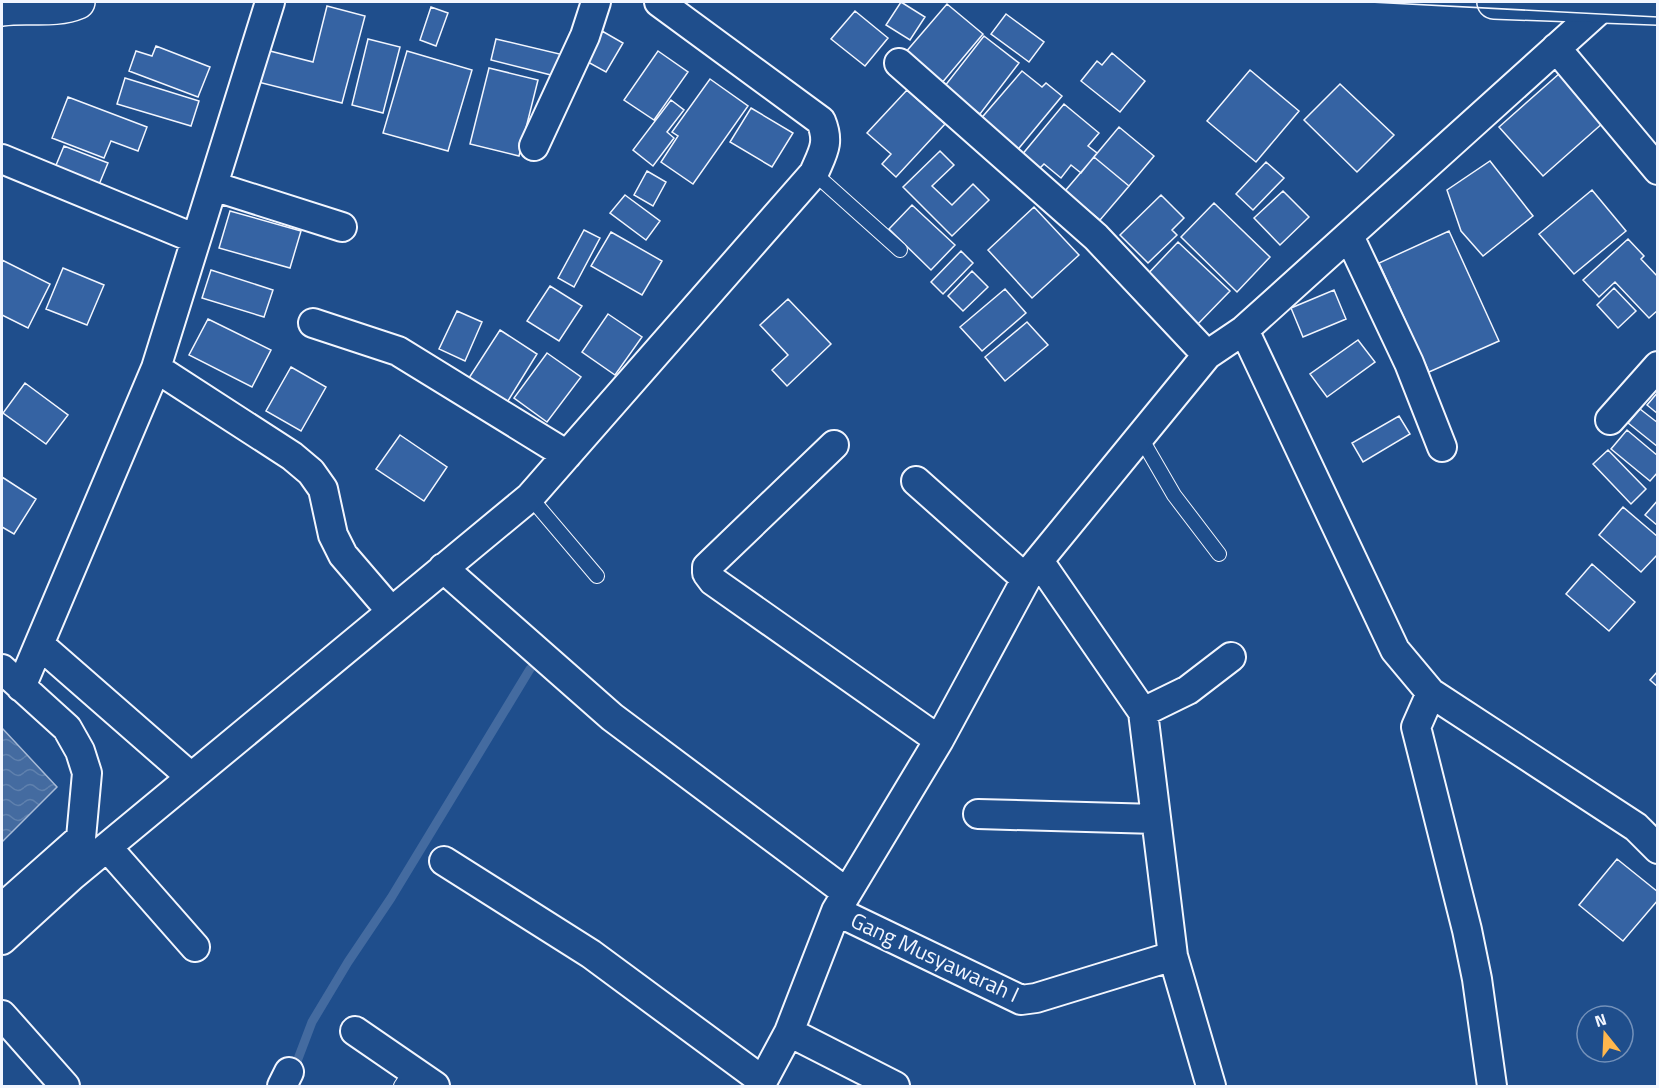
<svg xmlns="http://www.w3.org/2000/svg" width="1659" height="1088" font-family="'Titillium Web',sans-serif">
<defs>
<pattern id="water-waves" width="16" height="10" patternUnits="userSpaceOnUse" patternTransform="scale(1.5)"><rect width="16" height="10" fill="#446ba0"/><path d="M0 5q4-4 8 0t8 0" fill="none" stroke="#5f81ae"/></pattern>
</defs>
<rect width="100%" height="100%" fill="#1f4e8c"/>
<path fill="url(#water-waves)" stroke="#a8bbd7" stroke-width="1.5" d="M2 728 57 787 2 842Z"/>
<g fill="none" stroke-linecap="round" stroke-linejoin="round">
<path stroke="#446ba0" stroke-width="9" d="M293 1072 312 1022 348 962 391 898 530 669"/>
</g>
<path fill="#3563a3" stroke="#f2f6ff" stroke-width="1.5" d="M901 2 925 17 910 40 886 25Z
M947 4 983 34 941 84 905 53Z
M327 6 365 16 342 103 258 82 266 50 313 62Z
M431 7 448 13 436 46 420 40Z
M855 11 888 38 865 66 831 39Z
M1006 14 1044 42 1029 62 991 34Z
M602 31 623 43 606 72 586 61Z
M984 36 1019 63 980 114 944 87Z
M368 39 400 47 383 113 352 105Z
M496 39 568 56 563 78 491 60Z
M156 46 210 67 198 97 129 71 136 51 152 56Z
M407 51 472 70 448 151 383 133Z
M658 51 688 72 654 120 624 100Z
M1112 53 1145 81 1120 112 1081 81 1097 61 1102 65Z
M489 68 538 80 519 156 470 144Z
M1250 70 1299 111 1256 162 1207 121Z
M1022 71 1042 87 1046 83 1062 96 1015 153 978 122Z
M1560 73 1604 122 1543 176 1499 127Z
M125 78 199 101 191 126 117 104Z
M710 79 748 106 693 184 661 162 678 136 672 132Z
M1340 84 1394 135 1357 172 1304 120Z
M907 90 945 124 896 177 882 164 891 154 867 133Z
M68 97 147 127 138 151 111 141 104 158 52 138Z
M671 100 684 110 667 132 674 138 653 166 633 150Z
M1064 104 1099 133 1088 146 1097 153 1081 173 1071 165 1061 178 1044 164 1038 170 1021 156Z
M751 108 793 133 772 167 730 142Z
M1119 127 1154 156 1129 186 1094 157Z
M64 146 108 163 98 187 54 170Z
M940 151 954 165 932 186 952 205 973 184 989 200 952 236 903 187Z
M1094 157 1129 186 1100 220 1065 191Z
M1490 161 1533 216 1483 256 1461 231 1447 190Z
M1266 162 1284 178 1253 210 1236 194Z
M647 171 666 182 653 206 634 195Z
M1592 190 1626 231 1574 274 1539 234Z
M1283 191 1309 217 1280 245 1254 218Z
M625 195 660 221 646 240 610 213Z
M1161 195 1184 218 1172 230 1177 235 1148 263 1120 235Z
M1214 203 1270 257 1237 292 1181 237Z
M912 205 955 245 931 270 889 229Z
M1034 207 1079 255 1032 298 988 250Z
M230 211 301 231 290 268 219 248Z
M584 230 600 238 574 287 558 278Z
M1449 231 1499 341 1429 372 1379 263Z
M611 232 662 261 642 295 591 266Z
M1628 239 1644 256 1641 259 1658 277V310L1649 318 1615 282 1599 297 1583 280Z
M1178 242 1230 291 1195 327 1143 279Z
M961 251 973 263 943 294 931 282Z
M2 260 50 284 28 328 2 315Z
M63 268 104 285 87 325 46 309Z
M211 270 273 290 264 317 202 298Z
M972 271 988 287 963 311 948 296Z
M550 286 582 306 559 341 527 321Z
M1614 288 1636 311 1618 328 1597 305Z
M1005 289 1026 313 982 351 960 327Z
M1334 290 1346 319 1303 337 1291 308Z
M788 299 831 344 787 386 772 370 788 355 760 325Z
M457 311 482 322 465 361 439 349Z
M608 314 642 337 615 375 582 352Z
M208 319 271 350 252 387 189 355Z
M1027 322 1048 345 1005 381 985 357Z
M500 330 537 354 506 404 467 381Z
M1358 340 1375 362 1327 397 1310 374Z
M547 353 581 377 547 422 514 398Z
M291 367 326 387 301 431 266 411Z
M25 383 68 415 46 444 3 413Z
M1658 392V414L1647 405Z
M1640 409 1658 423V447L1628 423Z
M1399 416 1410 434 1363 462 1352 443Z
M1627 430 1658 456V472L1650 481 1611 449Z
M400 435 447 467 424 501 376 469Z
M1608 450 1646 489 1631 504 1593 464Z
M2 477 36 499 14 534 2 527Z
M1658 500V526L1645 515Z
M1623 507 1658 537V554L1641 572 1599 535Z
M1592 564 1635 602 1609 631 1566 594Z
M1658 671V687L1650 680Z
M1617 859 1658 892V900L1623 941 1579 905Z"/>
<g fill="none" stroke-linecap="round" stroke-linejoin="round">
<defs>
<path id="service" d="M814 173 900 250
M1141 438 1174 495 1219 554
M530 497 597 576
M401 1086 412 1070"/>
<path id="minor" d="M1556 48 1658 170
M899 63 1096 237 1207 355
M534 146 585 36 596 2
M2 159 196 239
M213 186 342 227
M1349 236 1409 363 1442 447
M313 323 398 351 567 455
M1244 330 1395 650 1431 693 1636 827 1658 849
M156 368 292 456 311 472 323 489 333 535 343 555 391 611
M1610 420 1658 366
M834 445 707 567V573L713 581 939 740
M916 481 1026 579
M1039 561 1143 712 1173 956 1211 1086
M443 568 612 717 846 892
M40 645 191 777
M2 669 67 728 80 751 87 773 81 838 2 908
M21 687 156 368 270 2
M1431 693 1416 727 1467 930 1477 979 1492 1086
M1143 712 1188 690 1231 657
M978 814 1156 819
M107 847 195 947
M444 861 591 954 763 1081
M836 911 1021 1000 1036 998 1173 956
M2 940 72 876 530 497 814 173C823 152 830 143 821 121L659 2
M2 1015 65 1086
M355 1031 435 1086
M789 1032 895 1086
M282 1086 289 1072
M760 1086 789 1032 836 911 939 740 1031 570 1207 355 1244 330 1602 7"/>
<path id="primary" d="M1494 2 1658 8
M2 9C26 5 55 12 78 2"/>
</defs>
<use href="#service" stroke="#f2f6ff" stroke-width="16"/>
<use href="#minor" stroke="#f2f6ff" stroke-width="32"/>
<use href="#primary" stroke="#f2f6ff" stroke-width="36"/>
<use href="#service" stroke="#1f4e8c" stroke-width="14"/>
<use href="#minor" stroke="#1f4e8c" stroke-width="28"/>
<use href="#primary" stroke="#1f4e8c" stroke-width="33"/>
<path stroke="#f2f6ff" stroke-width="1.5" d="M1370 2 1658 17"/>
</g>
<g text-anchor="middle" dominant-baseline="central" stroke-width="4.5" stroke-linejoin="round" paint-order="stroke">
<g font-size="22" fill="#f2f6ff" stroke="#1f4e8c">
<text transform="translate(935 957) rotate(25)">Gang Musyawarah I</text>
</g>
</g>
<rect width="1659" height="1088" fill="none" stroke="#f2f6ff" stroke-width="6"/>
<g transform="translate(1605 1034) rotate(342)"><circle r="28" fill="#1f4e8c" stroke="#7391ba" stroke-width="1.5"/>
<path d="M0-4.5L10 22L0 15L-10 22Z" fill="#ffb74d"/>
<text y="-9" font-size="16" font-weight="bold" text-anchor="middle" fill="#f2f6ff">N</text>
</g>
</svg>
